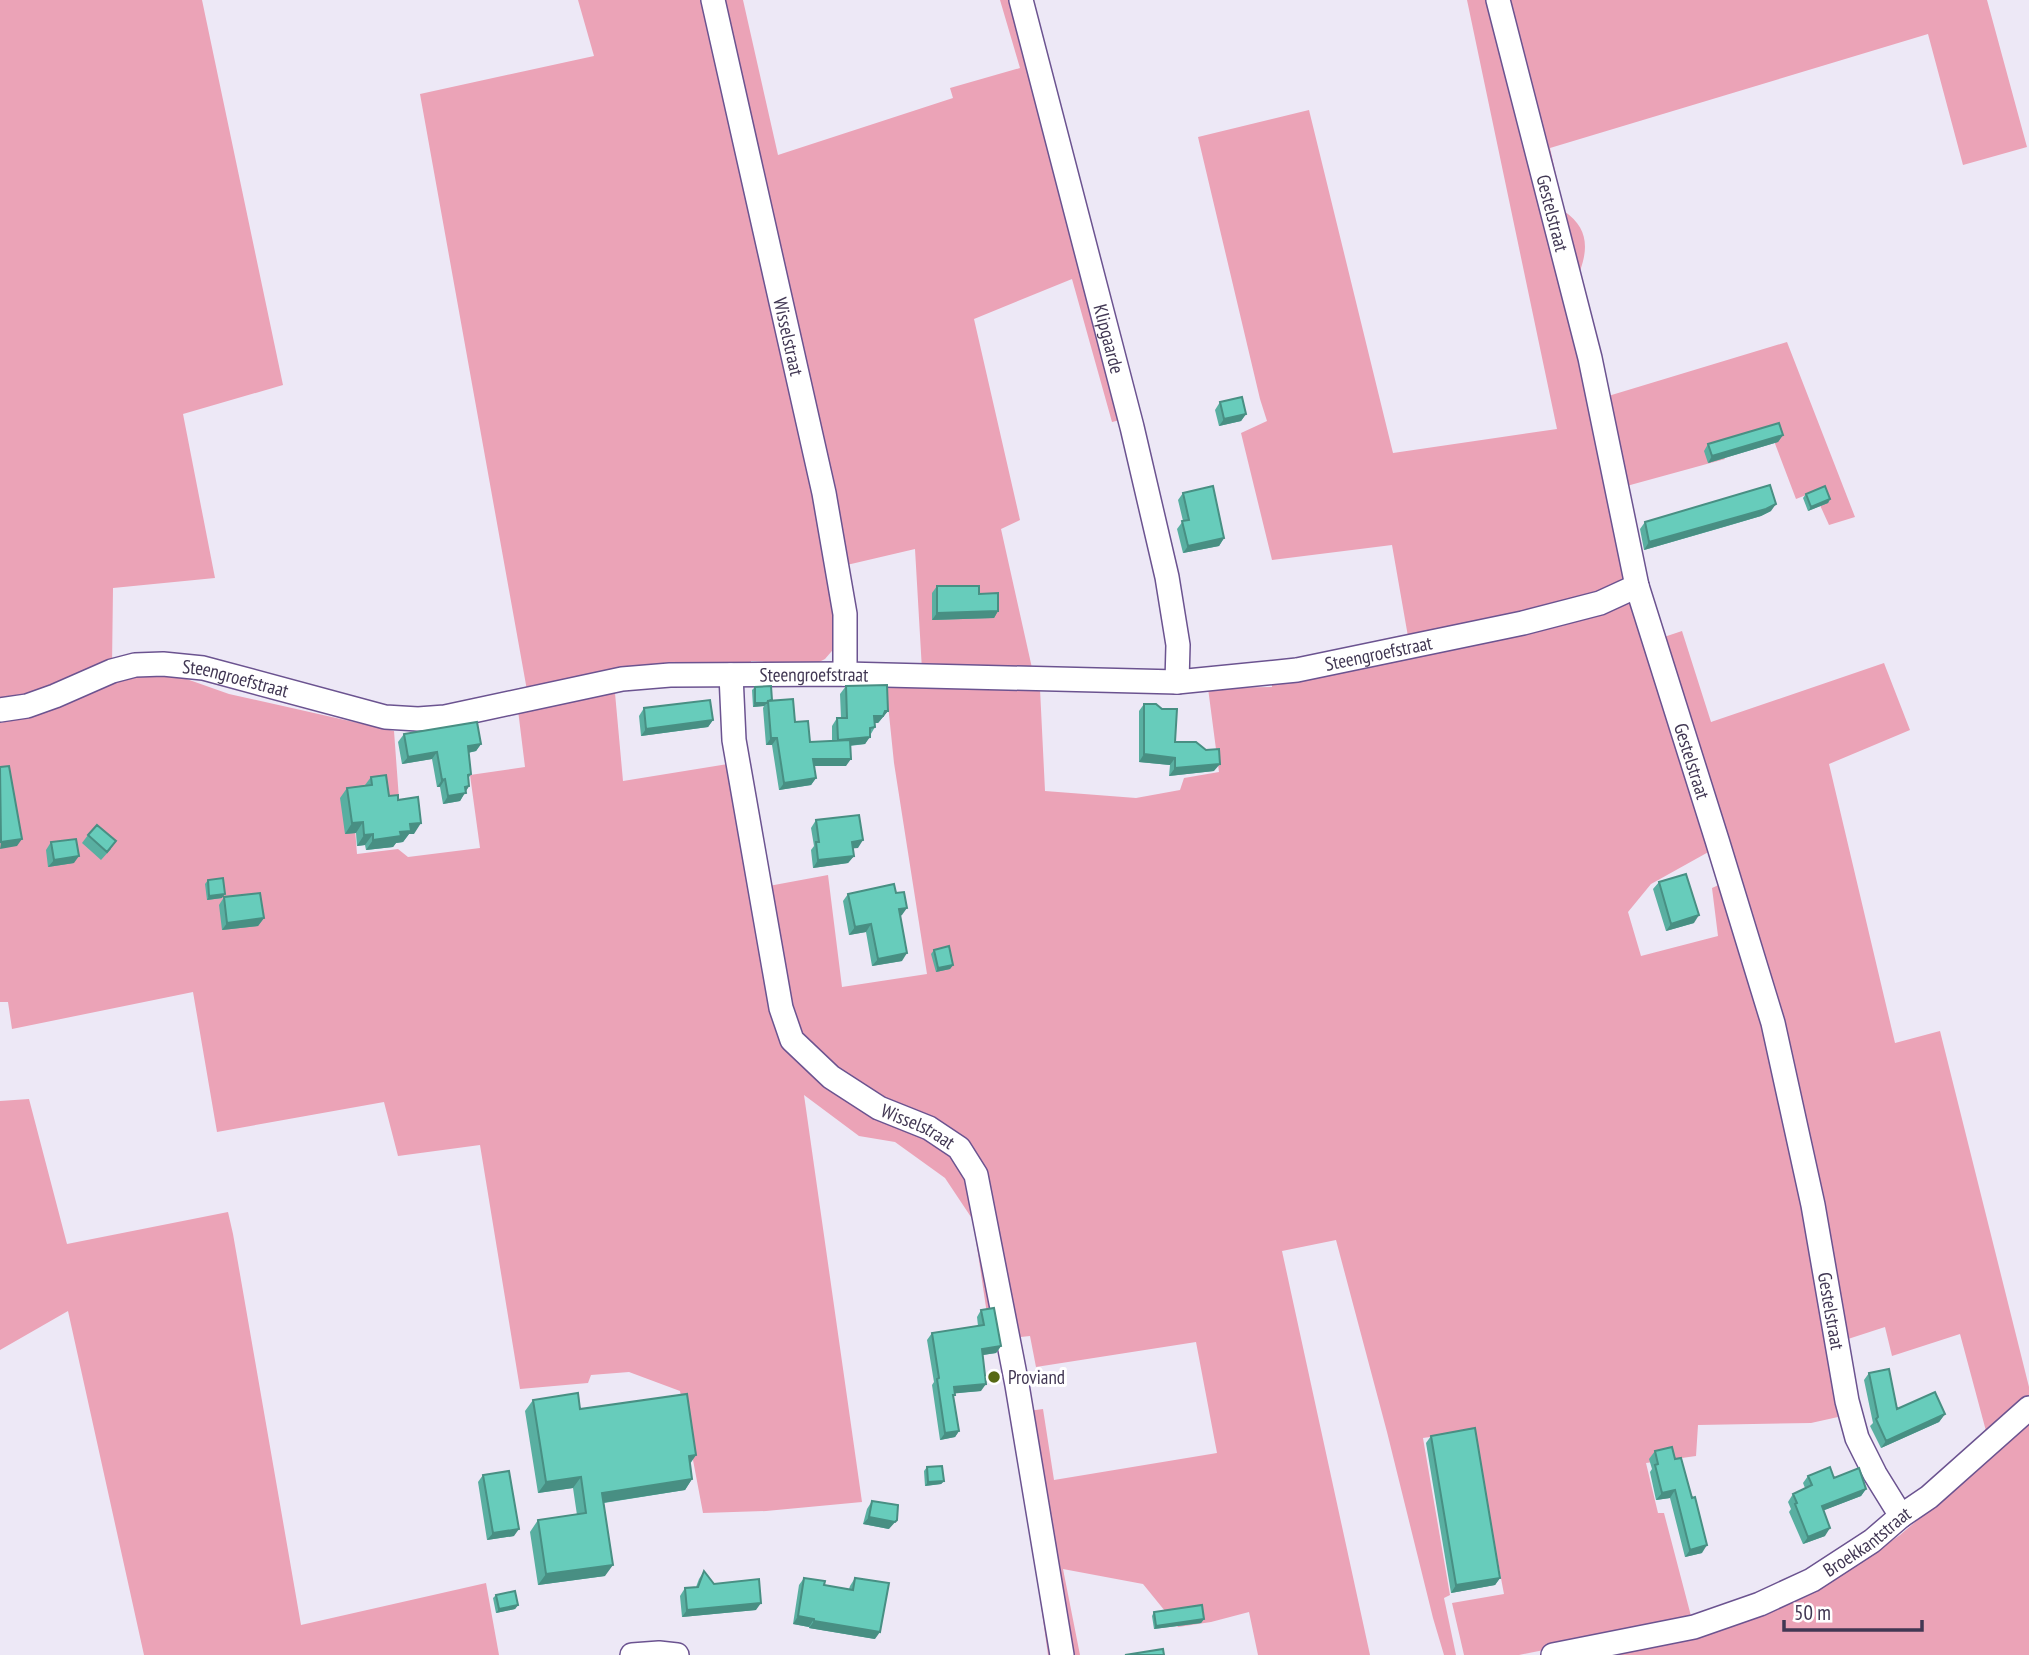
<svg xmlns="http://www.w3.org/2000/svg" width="2029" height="1655" font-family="'PT Sans Narrow',sans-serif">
<rect width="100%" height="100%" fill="#ede8f6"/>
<path fill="#eba3b7" d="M0 0H202L283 385 183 414 215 578 113 588 112 666 0 708Z
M578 0H743L778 155 953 98 950 88 1020 68 1000 0H1030L1138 416 1112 422 1072 279 974 319 1020 520 1001 529 1032 668 922 670 915 549 851 564 833 566 837 645 825 659 813 665 751 661 750 671 528 696 420 94 594 56Z
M1467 0H1987L2027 147 1963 165 1928 34 1550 148 1564 211C1587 227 1589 246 1580 271L1563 276 1712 850 1651 884 1628 912 1641 956 1718 936 1712 888 1723 883 1767 1029 1826 1331 1838 1417 1811 1423 1698 1425 1696 1456 1646 1463 1658 1513H1664L1691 1616 1584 1642 1519 1655H1464L1452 1603 1504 1594 1473 1431 1423 1438 1450 1595 1444 1598 1456 1655H1444L1433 1618 1387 1432 1336 1240 1282 1251 1370 1655H1258L1249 1612 1211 1622 1178 1627 1143 1584 1063 1569 1080 1655H1048L1014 1413 1043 1409 1054 1480 1217 1453 1196 1342 1036 1367 1030 1336 1004 1339 987 1314 973 1220 945 1178 895 1142 859 1136 804 1095 862 1502 766 1511 703 1513 680 1391 629 1372 591 1375 588 1383 520 1389 480 1145 398 1156 384 1102 217 1132 193 992 12 1029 8 1002H0V723L63 706 109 684 134 675 155 673 178 676 229 694 394 731 399 799 353 804 357 854 398 849 408 857 480 848 470 775 525 767 518 710 615 693 623 781 734 763 753 889 828 875 842 987 927 974 894 763 886 685 1040 689 1045 791 1136 798 1180 790 1184 778 1219 772 1208 688 1272 687V676L1410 648 1392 545 1272 560 1241 433 1267 421 1260 399 1198 137 1309 110 1393 453 1557 429Z
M1787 342 1855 517 1829 525 1814 492 1796 499 1771 433 1722 447 1725 459 1623 487 1605 397Z
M1682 631 1711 722 1884 663 1910 730 1829 764 1895 1043 1940 1031 2029 1387V1395L1986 1431 1960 1334 1892 1356 1885 1327 1848 1339 1661 638Z
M29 1099 67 1244 228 1212 233 1234 301 1625 486 1583 499 1655H144L68 1311 0 1350V1101Z
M2029 1424V1655H1596L1801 1597 1845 1573 1900 1535Z"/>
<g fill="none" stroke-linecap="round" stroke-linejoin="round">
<defs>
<g id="minor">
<path id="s1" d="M713 0 824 493 845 614V674"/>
<path id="s2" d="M1021 0 1132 427 1167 577 1178 645 1177 682"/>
<path id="s3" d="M1498 0 1590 358 1637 586 1717 840 1773 1023 1813 1205 1847 1401 1857 1438 1875 1474 1901 1516"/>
<path id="s4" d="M731 675 734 740 781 1008 792 1040 831 1077 879 1108 929 1128 959 1148 976 1175 1017 1385 1062 1655"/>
<path id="s5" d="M0 710 27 706 55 696 112 671 135 665 163 664 203 668 385 717 418 719 445 717 622 679 670 675 845 674 1177 682 1297 670 1523 623 1600 603 1637 586"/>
<path d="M632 1655 659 1653 677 1655"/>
<path id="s6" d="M1553 1655 1694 1627 1760 1604 1812 1580 1872 1541 1901 1516 1929 1497 2029 1408"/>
</g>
</defs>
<use href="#minor" stroke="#6b5390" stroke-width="26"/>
<use href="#minor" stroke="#fff" stroke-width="23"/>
</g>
<path fill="#59afa1" d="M1220 402 1246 414 1241 421 1219 426 1215 410Z
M1783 435 1778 442 1708 463 1704 451 1708 444Z
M1183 493 1224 538 1219 546 1183 553 1177 529 1183 521 1178 500Z
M1806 494 1830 499 1828 503 1808 511 1803 498Z
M1771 511 1761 516 1724 527 1644 550 1640 529 1645 522Z
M937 586 979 594 998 611 994 618 932 620V593Z
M846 686 888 711 878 723H874L875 727 865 744 850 746 846 766H814L816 778 811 785 779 790 772 745H766L763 708 764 706 753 707 752 690 755 687 772 700 795 722 810 742 832 741V726L837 718H841L840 694Z
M1144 704 1162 709 1175 742 1214 771 1169 776 1170 765 1139 762V711Z
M644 708 713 720 708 727 641 736 639 716Z
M404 734 481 744 476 751 468 753 471 774 468 779 469 786 460 801 443 804 440 787H437L432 759 402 764 398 742Z
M371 777 389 796 398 800 414 834H409L403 842 396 843 393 847 366 850 365 845 357 846 356 833 345 834 340 798 347 788 365 785Z
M816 820 858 848H853L854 856 848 863 813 868 811 850 814 846 811 828Z
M88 835 111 849 101 860 82 843Z
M51 842 74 863 48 867 46 850Z
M208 880 222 898 207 900 205 884Z
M1659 882 1694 923 1666 931 1653 889Z
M896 893 902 915 900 916 902 961 872 966 866 932 849 935 843 901 848 894Z
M224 897 264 918 258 926 222 930 219 905Z
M934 950 953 965 950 969 936 972 931 954Z
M981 1310 1001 1346 996 1353 982 1355 981 1391 955 1393 953 1397 959 1431 955 1437 940 1440 932 1385 934 1382 927 1340 932 1333 978 1326 977 1317Z
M1869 1373 1897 1409 1945 1414 1939 1422 1881 1448 1870 1426 1873 1423 1864 1380Z
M533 1400 580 1409 696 1455 690 1464 692 1479 685 1490 604 1503 605 1576 538 1585 530 1532 538 1520 577 1515 573 1488 538 1493 525 1411Z
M1431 1436 1500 1578 1495 1585 1451 1593 1426 1443Z
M1672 1447 1702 1553 1685 1557 1670 1498 1656 1500 1650 1472 1652 1469 1649 1459 1655 1451Z
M927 1467 944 1481 941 1484 925 1486 924 1471Z
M483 1475 514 1536 487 1540 478 1482Z
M1808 1476 1834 1478 1866 1489 1861 1496 1824 1510 1825 1536 1803 1544 1789 1512 1791 1509 1788 1502 1793 1494 1805 1488 1803 1483Z
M872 1501 889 1529 863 1524 867 1509Z
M704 1571 714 1584 756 1610 682 1617 680 1596 685 1588 696 1587 699 1579Z
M804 1578 824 1585 849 1589 850 1586 855 1578 875 1639 809 1628V1627L793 1624 799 1585Z
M496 1595 518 1605 515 1609 496 1613 493 1598Z
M1154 1612 1204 1619 1201 1623 1154 1629 1152 1616Z"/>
<path fill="#488f83" d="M1246 414 1241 421 1219 426 1224 419Z
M1783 435 1778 442 1708 463 1712 456Z
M1830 499 1828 503 1808 511 1811 507Z
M1776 504 1771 511 1761 516 1644 550 1649 542Z
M1224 538 1219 546 1183 553 1188 546Z
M998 611 994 618 932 620 937 613Z
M755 703H767L764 706 753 707Z
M885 711H888L878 723H869L874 716Z
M713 720 708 727 641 736 646 729Z
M870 737 865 744 833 747 838 740Z
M771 738H777L772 745H766Z
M481 744 476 751 462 754 468 746Z
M437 752 432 759 402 764 408 757Z
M1144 754 1175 758 1170 765 1139 762Z
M813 759H851L846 766H808Z
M1220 764 1214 771 1169 776 1175 768Z
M816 778 811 785 779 790 784 783Z
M445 779 440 787H437L442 780Z
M469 786 460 801 443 804 448 796Z
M363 822 356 833 345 834 352 823Z
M421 823 414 834H409L403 842 396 843 393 847 366 850 373 840 400 832 410 824Z
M373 834 365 845 357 846 364 835Z
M22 839 17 846 0 849 1 842Z
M863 840 858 848 846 849 852 842Z
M79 856 74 863 48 867 54 860Z
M854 856 848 863 813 868 818 860Z
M225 894 222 898 207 900 209 896Z
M907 908 902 915 894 917 899 909Z
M1699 915 1694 923 1666 931 1671 924Z
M264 918 258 926 222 930 227 923Z
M871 924 866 932 849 935 855 927Z
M907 953 902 961 872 966 878 959Z
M953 965 950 969 936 972 938 968Z
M1001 1346 996 1353 977 1356 982 1349Z
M986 1384 981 1391 949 1394 954 1387Z
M1945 1414 1939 1422 1881 1448 1886 1441Z
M959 1431 955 1437 940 1440 945 1433Z
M696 1455 688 1466 689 1456Z
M581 1477 573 1488 538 1493 546 1482Z
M692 1479 685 1490 595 1504 602 1493Z
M944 1481 941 1484 925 1486 928 1482Z
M1866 1489 1861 1496 1817 1513 1822 1506Z
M1675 1490 1670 1498 1656 1500 1662 1493Z
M869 1517 897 1520 889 1529 863 1524Z
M1830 1528 1825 1536 1803 1544 1808 1537Z
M519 1529 514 1536 487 1540 493 1533Z
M1707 1545 1702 1553 1685 1557 1690 1550Z
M613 1565 605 1576 538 1585 546 1574Z
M1500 1578 1495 1585 1451 1593 1456 1585Z
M761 1603 756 1610 682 1617 687 1610Z
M518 1605 515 1609 496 1613 499 1609Z
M798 1616 814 1619 809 1627 793 1624Z
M1204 1619 1201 1623 1154 1629 1156 1626Z
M814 1621 880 1632 875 1639 809 1628Z"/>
<path fill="#67ccbb" stroke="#488f83" stroke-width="2" d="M1242 397 1246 414 1224 419 1220 402Z
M1779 423 1783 435 1712 456 1708 444Z
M1770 485 1776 504 1766 509 1649 542 1645 522Z
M1213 486 1224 538 1188 546 1182 521 1189 520 1183 493Z
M1825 486 1830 499 1811 507 1806 494Z
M937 586H979V594L998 593V611L937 613Z
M887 685 888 711H885L883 716H874L875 727 870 728V737L838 740 837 718H847L846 686Z
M771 686 772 700 768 701 767 703H755V687Z
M793 699 795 722 808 721 810 742 850 740 851 759H813L816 778 784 783 777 738H771L768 701Z
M710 700 713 720 646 729 644 708Z
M1144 704H1156L1162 709H1177L1175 742H1196L1206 750 1219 749 1220 764 1175 768V758L1144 754Z
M477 722 481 744 468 746 471 774 468 775 469 786 465 787 466 793 448 796 445 779 442 780 437 752 408 757 404 734Z
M9 766 22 839 1 842 0 767Z
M386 775 389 796 398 795V800L418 797 421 823 410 824 411 831 400 832 401 836 373 840V834L364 835 363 822 352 823 347 788 372 785 371 777Z
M859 815 863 840 852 842 854 856 818 860 816 842H819L816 820Z
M97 825 116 841 107 852 88 835Z
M76 839 79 856 54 860 51 842Z
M1686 874 1699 915 1671 924 1659 882Z
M223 878 225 894 209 896 208 880Z
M894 884 896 893 904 892 907 908 899 909 907 953 878 959 871 924 855 927 848 894Z
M260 893 264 918 227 923 224 897Z
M949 946 953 965 938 968 934 950Z
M994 1308 1001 1346 982 1349 986 1384 954 1387 955 1395H953L959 1431 945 1433 937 1379 939 1378 932 1333 984 1325 981 1310Z
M1889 1369 1897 1409 1935 1392 1945 1414 1886 1441 1876 1419 1878 1417 1869 1373Z
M578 1393 580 1409 687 1394 696 1455 689 1456 692 1479 602 1493 613 1565 546 1574 538 1520 586 1513 581 1477 546 1482 533 1400Z
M1475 1428 1500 1578 1456 1585 1431 1436Z
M1672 1447 1675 1459 1681 1458 1692 1498 1695 1497 1707 1545 1690 1550 1675 1490 1662 1493 1655 1465 1658 1464 1655 1451Z
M942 1466 944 1481 928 1482 927 1467Z
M1830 1467 1834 1478 1859 1468 1866 1489 1822 1506 1830 1528 1808 1537 1795 1504 1797 1503 1793 1494 1812 1485 1808 1476Z
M509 1471 519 1529 493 1533 483 1475Z
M872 1501 898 1505 897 1520 895 1522 869 1517Z
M704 1571 714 1584 759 1579 761 1603 687 1610 685 1588 698 1587Z
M804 1578 825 1581 824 1585 853 1590 855 1578 889 1583 880 1632 814 1621V1619L798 1616Z
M515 1591 518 1605 499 1609 496 1595Z
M1202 1605 1204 1619 1156 1626 1154 1612Z
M1163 1649 1164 1655H1125Z"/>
<circle fill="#566814" stroke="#fff" stroke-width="2.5" cx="994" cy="1377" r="7"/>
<g text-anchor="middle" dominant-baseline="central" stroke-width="6" stroke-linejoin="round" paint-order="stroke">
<g font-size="19" fill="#413753" stroke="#fff">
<text stroke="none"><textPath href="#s3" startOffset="220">Gestelstraat</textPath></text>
<text stroke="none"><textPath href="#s1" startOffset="345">Wisselstraat</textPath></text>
<text stroke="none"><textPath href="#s2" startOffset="350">Klipgaarde</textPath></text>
<text stroke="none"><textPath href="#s5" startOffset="1400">Steengroefstraat</textPath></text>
<text stroke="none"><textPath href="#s5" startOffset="833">Steengroefstraat</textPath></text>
<text stroke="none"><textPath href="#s5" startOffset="245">Steengroefstraat</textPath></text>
<text stroke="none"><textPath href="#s3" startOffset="786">Gestelstraat</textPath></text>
<text stroke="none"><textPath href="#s4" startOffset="525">Wisselstraat</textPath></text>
<text stroke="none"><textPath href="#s3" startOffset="1354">Gestelstraat</textPath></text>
<text stroke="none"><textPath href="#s6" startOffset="338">Broekkantstraat</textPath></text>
</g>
<g font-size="19" fill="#413753" stroke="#fff" text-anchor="start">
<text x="1008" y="1377">Proviand</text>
</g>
</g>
<path d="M1784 1620v10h138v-10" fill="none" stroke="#413753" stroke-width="3.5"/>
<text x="1794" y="1620" font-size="21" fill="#413753" stroke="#ffffff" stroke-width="5" paint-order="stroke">50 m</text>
</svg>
